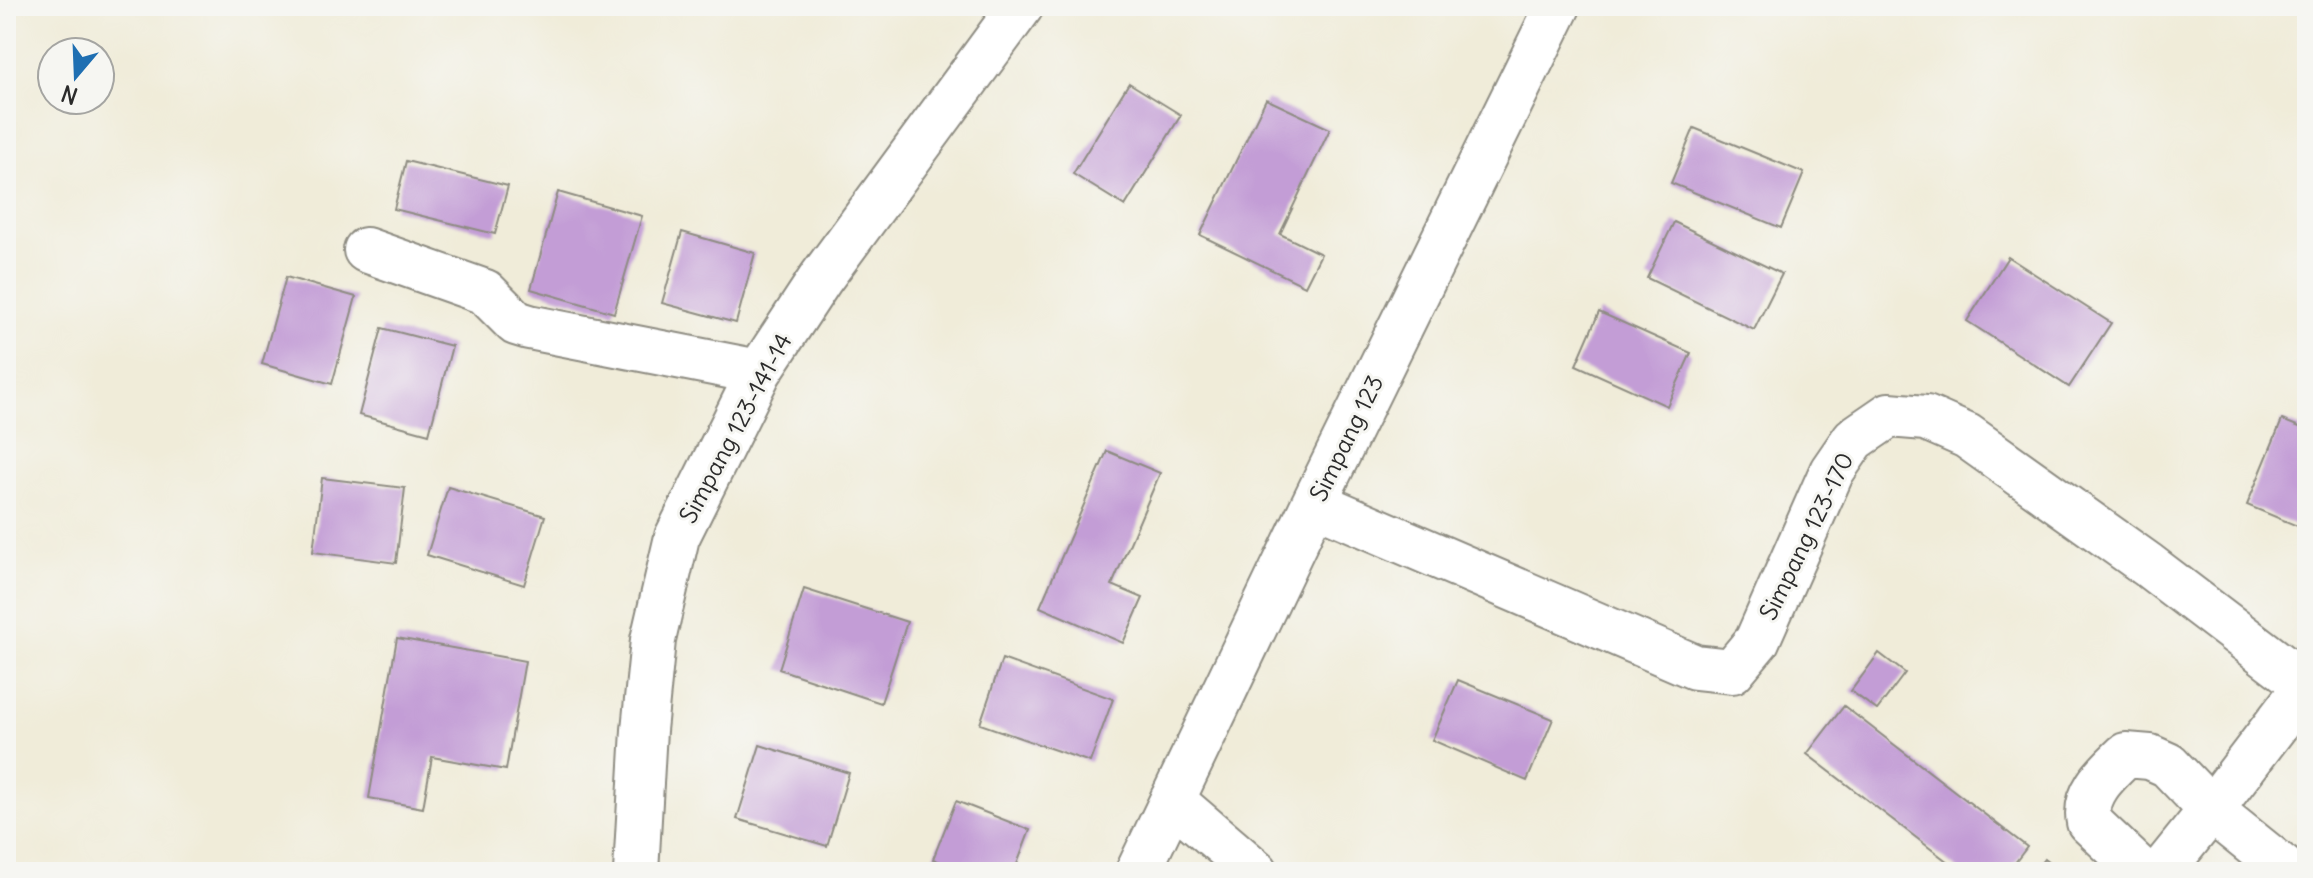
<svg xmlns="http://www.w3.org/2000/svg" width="2313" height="878" font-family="Delius,sans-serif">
<rect width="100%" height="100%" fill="#f6f6f2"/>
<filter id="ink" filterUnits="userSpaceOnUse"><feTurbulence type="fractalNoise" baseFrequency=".0125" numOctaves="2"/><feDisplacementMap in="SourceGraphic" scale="16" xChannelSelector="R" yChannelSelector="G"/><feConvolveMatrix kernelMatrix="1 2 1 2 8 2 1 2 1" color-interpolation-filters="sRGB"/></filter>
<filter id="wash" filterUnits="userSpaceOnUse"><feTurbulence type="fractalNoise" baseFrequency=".006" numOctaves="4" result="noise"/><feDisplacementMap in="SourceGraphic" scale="32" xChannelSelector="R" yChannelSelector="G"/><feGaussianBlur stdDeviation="1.8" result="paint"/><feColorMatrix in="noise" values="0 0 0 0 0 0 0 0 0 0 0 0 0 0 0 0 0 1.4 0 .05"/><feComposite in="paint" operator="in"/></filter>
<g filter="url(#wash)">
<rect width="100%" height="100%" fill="#f0ecd9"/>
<g id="blocks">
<path fill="#c39dd6" d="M1129 83 1181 115 1125 206 1073 174Z
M1266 99 1330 129 1280 234 1321 254 1305 286 1200 235Z
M1694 128 1804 173 1781 228 1671 183Z
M406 161 508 186 495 234 394 209Z
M558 192 642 216 614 313 531 289Z
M1674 222 1782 274 1754 330 1647 278Z
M682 232 755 253 736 323 662 303Z
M2008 257 2111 323 2069 387 1967 321Z
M286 277 356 297 332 384 262 364Z
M1599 312 1691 353 1667 406 1576 365Z
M382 328 452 346 429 434 359 415Z
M2282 420 2307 430V530L2247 505Z
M1107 451 1160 473 1112 585 1143 598 1123 643 1040 607Z
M322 478 405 488 396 563 313 552Z
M448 487 545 516 524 585 427 555Z
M804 589 907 622 881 703 779 669Z
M397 638 525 661 506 770 432 757 423 808 369 798Z
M1879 653 1905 673 1877 710 1851 691Z
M1002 659 1113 699 1090 762 980 724Z
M1458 680 1553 719 1527 781 1432 740Z
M1844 706 2027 847 2008 872H1961L1807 754Z
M760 745 849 773 827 846 737 819Z
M956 801 1030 830 1014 872H965L933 859Z
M2044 859 2060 872H2034Z"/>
</g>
</g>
<g filter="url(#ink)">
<use href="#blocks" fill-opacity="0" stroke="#8e8c82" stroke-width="2"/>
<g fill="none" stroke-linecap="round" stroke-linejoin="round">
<defs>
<path id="minor" d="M366 250 485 292 516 323 529 327 759 372
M1314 503 1695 667 1732 671 1757 641 1832 471 1854 439 1889 415 1926 418 1967 436 2148 565 2307 686
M1172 800 1256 872
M636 872 644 730 653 640 677 537 759 372 821 278 1021 6
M1138 872 1314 503 1558 6
M2142 872 2089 822C2083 794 2107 773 2126 755L2150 757 2168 765 2211 810 2288 872
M2161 872 2211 810 2307 684"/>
</defs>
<use href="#minor" stroke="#8e8c82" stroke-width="48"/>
<use href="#minor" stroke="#fff" stroke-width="44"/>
</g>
</g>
<g text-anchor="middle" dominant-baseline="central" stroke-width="6" stroke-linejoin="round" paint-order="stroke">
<g font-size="24" fill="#2b2b2b" stroke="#f6f6f2">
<text transform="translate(735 428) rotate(-62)">Simpang 123-141-14</text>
<text transform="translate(1346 438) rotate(-64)">Simpang 123</text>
<text transform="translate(1806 536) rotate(-64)">Simpang 123-170</text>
</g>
</g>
<rect width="2313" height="878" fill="none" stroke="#f6f6f2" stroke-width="32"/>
<g transform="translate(76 76) rotate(199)"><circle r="38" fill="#f6f6f2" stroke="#a5a5a2" stroke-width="2"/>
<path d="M0-6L14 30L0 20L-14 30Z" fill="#1f6fb2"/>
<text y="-12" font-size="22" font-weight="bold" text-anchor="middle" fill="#2b2b2b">N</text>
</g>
</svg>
